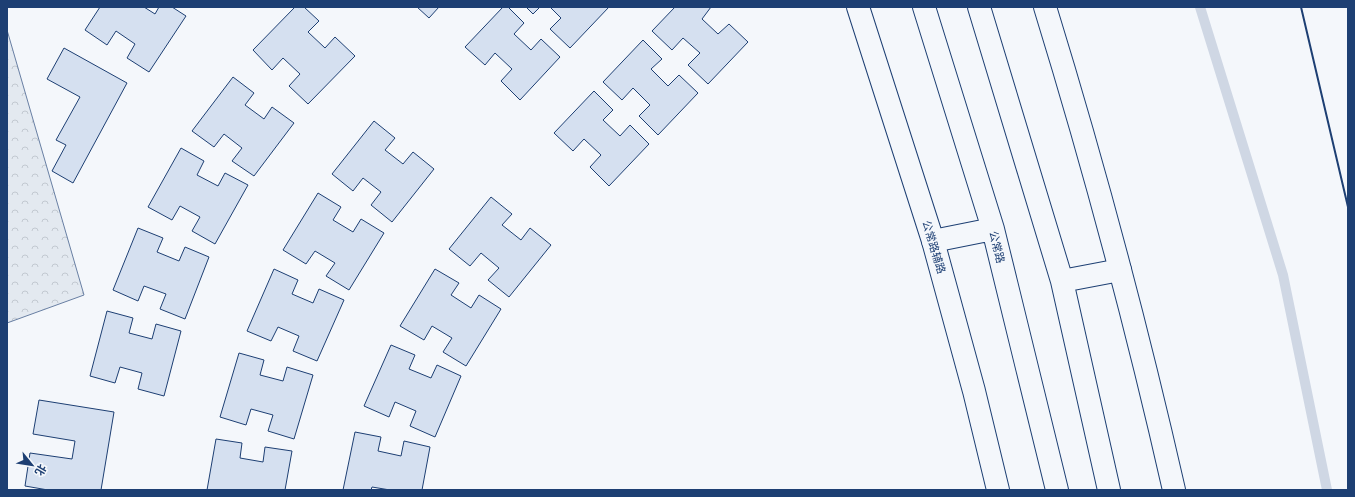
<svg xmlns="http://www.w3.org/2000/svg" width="1355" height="497" font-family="'PT Sans Narrow','Noto Sans SC',sans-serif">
<defs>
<pattern id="forest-crowns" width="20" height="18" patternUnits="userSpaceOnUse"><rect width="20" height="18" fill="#e3e9f0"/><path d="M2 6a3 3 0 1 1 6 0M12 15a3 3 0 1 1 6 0" fill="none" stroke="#c2c9d1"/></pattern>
</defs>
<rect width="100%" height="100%" fill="#f4f7fb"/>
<path fill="url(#forest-crowns)" stroke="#687fa3" d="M7 30 84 295 7 323Z"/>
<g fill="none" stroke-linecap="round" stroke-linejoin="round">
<path stroke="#cfd7e4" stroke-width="10" d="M1200 7 1283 275 1327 490"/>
</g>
<path fill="#d5e0f0" stroke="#1d3f73" d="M100 7H144L155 14 159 7H172L186 16 149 72 127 58 135 44 116 31 107 45 85 30Z
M295 7H304L319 21 308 32 325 48 335 37 355 56 308 104 289 86 300 74 283 58 272 70 253 50Z
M417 7H439L429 18Z
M503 7H508L524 23 514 34 531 50 541 39 560 57 520 100 501 81 512 69 495 53 485 65 465 47Z
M526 7H540L533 14Z
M550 7H609L570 48 550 29 561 18Z
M675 7H711L702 19 718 34 729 24 748 42 708 84 688 65 700 53 683 38 672 50 652 31Z
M643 40 662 59 651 69 668 86 679 75 698 93 658 135 639 116 650 105 633 88 622 100 603 82Z
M64 48 127 83 73 183 52 171 66 145 56 140 80 97 47 79Z
M233 77 254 93 245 105 264 119 272 107 294 123 254 176 232 161 242 148 224 134 214 147 192 131Z
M594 91 613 110 603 120 620 136 630 125 649 144 609 186 590 167 601 155 584 139 573 151 554 133Z
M374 121 395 138 385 150 403 164 413 152 434 169 392 222 371 205 381 192 363 178 353 191 332 174Z
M181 148 204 161 197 175 218 186 225 173 248 185 215 244 192 231 200 217 180 206 172 220 148 207Z
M318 193 341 207 333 220 353 232 361 219 384 233 349 290 326 276 335 263 315 251 306 264 283 250Z
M491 197 512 214 502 225 521 240 530 228 551 245 509 297 488 280 499 268 481 253 470 266 449 249Z
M138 228 163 238 157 252 179 261 185 247 209 257 185 319 160 309 166 294 144 286 138 301 113 290Z
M274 269 298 280 292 294 313 303 319 289 344 300 317 361 293 351 299 336 278 327 271 341 247 331Z
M435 269 459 283 451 295 471 308 479 295 501 309 466 366 443 352 452 338 432 326 424 340 400 326Z
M107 311 133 318 129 333 152 339 156 324 181 331 164 396 138 389 142 373 120 367 115 383 90 376Z
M391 345 415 355 409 369 431 378 437 365 461 376 435 437 410 426 416 411 395 402 389 417 364 406Z
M239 353 264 360 260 375 283 381 287 367 313 375 294 439 268 431 273 415 251 409 246 425 220 417Z
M39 400 114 412 101 490H48L25 486 30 453 72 459 75 441 33 434Z
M355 432 381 437 378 451 401 456 404 441 430 447 422 490H390L372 487 371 490H343Z
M216 439 242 443 240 458 263 462 265 447 292 451 285 490H207Z"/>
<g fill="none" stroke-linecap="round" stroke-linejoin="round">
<defs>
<path id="secondary" d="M858 7 933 241 974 391 998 490
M1045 7C1094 166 1137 327 1174 490"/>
<path id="primary" d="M924 7 993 229 1057 490
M979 7 1062 281 1109 490
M933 241 993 229
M1062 281 1120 270"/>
</defs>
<use href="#secondary" stroke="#1d3f73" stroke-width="24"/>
<use href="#primary" stroke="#1d3f73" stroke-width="24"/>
<use href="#secondary" stroke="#f4f7fb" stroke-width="22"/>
<use href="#primary" stroke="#f4f7fb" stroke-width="22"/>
<path stroke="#1d3f73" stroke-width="2" d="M1301 7 1348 207"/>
</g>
<g text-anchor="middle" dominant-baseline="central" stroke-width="3" stroke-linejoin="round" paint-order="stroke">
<g font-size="11" fill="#1d3f73" stroke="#f4f7fb">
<text transform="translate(934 247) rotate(73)">公常路辅路</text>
<text transform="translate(997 247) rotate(76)">公常路</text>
</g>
</g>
<rect width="1355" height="497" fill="none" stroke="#1d3f73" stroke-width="16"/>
<g transform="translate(32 465) rotate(120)" stroke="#f4f7fb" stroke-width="3" paint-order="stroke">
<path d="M0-3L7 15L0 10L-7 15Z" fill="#1d3f73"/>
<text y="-6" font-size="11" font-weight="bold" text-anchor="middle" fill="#1d3f73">北</text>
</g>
</svg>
